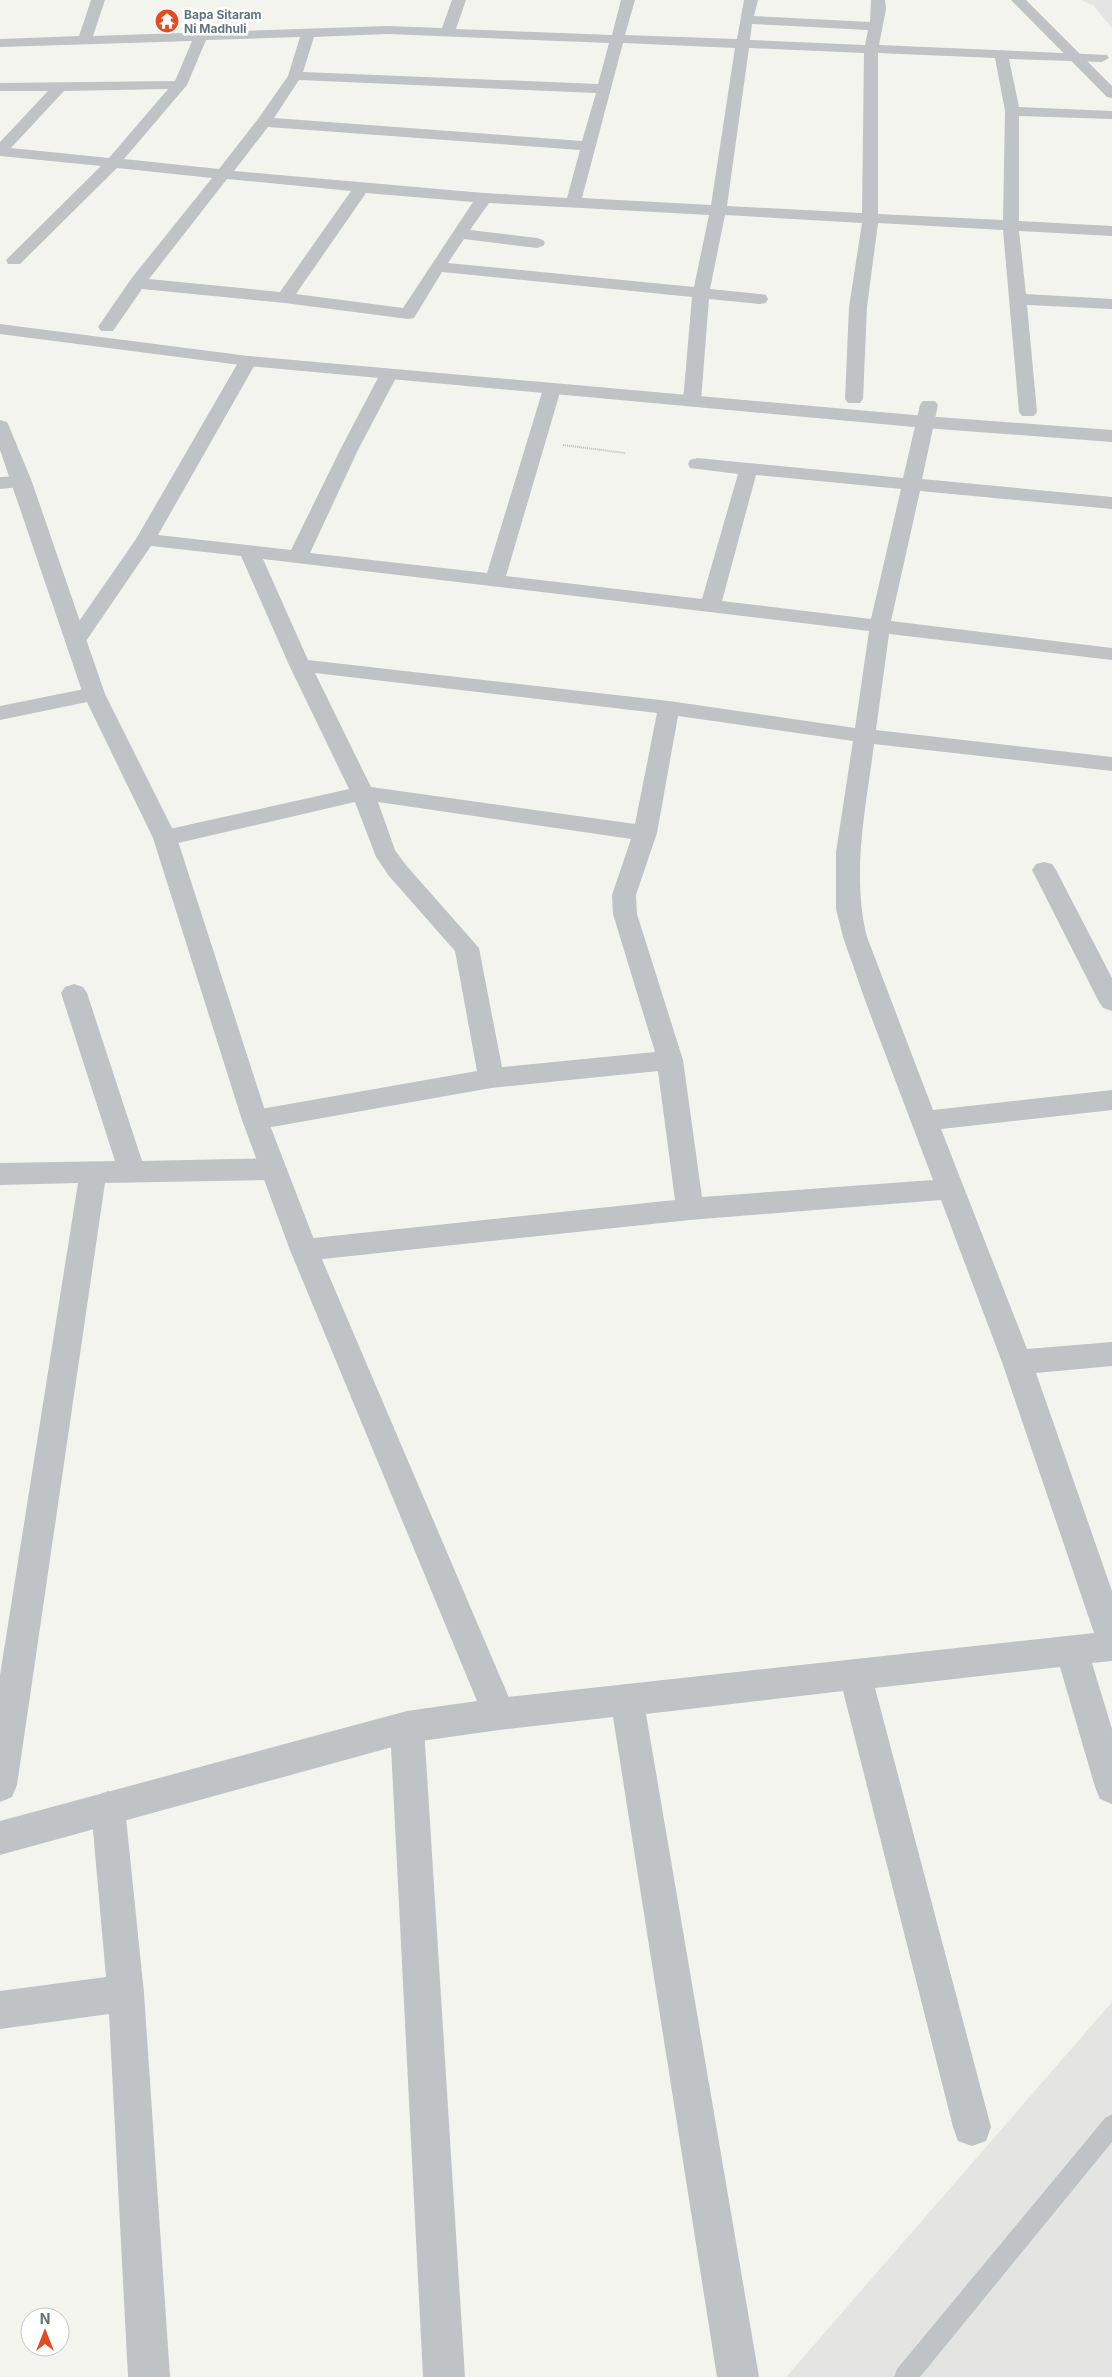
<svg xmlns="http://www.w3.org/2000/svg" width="1112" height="2377" font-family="Inter,sans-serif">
<rect width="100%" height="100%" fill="#f4f4ef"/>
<path fill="#e4e5e3" d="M1081 0H1112V28L1093 5Z
M1112 2002V2377H786Z"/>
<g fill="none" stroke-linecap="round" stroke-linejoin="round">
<path stroke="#b9bbbd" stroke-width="2" stroke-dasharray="1 1" stroke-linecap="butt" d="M563 445 625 453"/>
<path fill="#bfc3c6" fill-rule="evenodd" d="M1112 2114V2142L920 2377H894L897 2369 1105 2118Z"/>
<path fill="#bfc3c6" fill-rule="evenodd" d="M91 0H105L93 36 387 26 442 28 452 0H466L456 29 612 35 621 0H635L625 35 737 39 744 0H758L754 16 870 22 871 0H885L886 9 879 45 1107 55 1109 58 1102 62 1009 59 1019 107 1112 111V119L1019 116V221L1112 226V236L1019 231 1026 294 1112 299V309L1027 305 1037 412 1034 416H1022L1019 412 1003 230 878 223 867 307 863 399 860 403H848L845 399 849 307 862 223 725 215 710 289 760 294 766 295 768 299 766 303 760 304 709 299 701 401 698 405H686L683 401 692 297 442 272 414 318 408 319 285 303 142 289 113 331H101L98 327 131 279 212 178 117 168 20 264H8L6 260 101 166 0 156V142L48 91H0V83L175 81 192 41 0 47V39L79 36ZM752 24 868 30 865 45 750 40ZM387 34 609 43 598 84 303 72 314 37ZM300 37 288 76 258 119 219 169 124 159 187 85 206 40ZM623 43 735 48 711 205 582 198ZM749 48 864 53 862 213 727 206ZM878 53 995 58 1005 111 1003 220 878 214ZM299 80 596 93 582 141 274 118ZM168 89 109 158 11 148 64 91ZM268 127 580 150 567 198 484 193 234 171ZM227 179 351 191 280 292 149 279ZM366 193 473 202 403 308 296 294ZM489 203 709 215 694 287 448 263 464 239 537 248 543 246 545 243 543 240 537 238 470 230Z
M248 356 254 357 257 361 158 535 291 550 340 450 380 374 383 370H395L398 374 358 450 310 553 487 573 543 389 546 385H558L561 389 506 576 702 599 738 474 690 468 688 464 690 460 697 458 903 478 920 405 923 401H935L938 405 922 479 1112 497V509L920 491 891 621 1112 648V660L889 634 876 730 1112 757V771L874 744C866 808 851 873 867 937L933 1110 1112 1090V1110L941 1129 1027 1349 1112 1342V1366L1036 1373 1112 1591V1661L1092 1663 1112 1729V1804L1100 1799 1095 1787 1060 1667 875 1688 991 2127 986 2141 972 2146 958 2141 953 2127 843 1691 646 1714 759 2377H717L613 1717 499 1730 487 1725 482 1714 487 1703 499 1698 1094 1633 1002 1362 941 1200 690 1220 304 1261 294 1258 290 1250 294 1242 304 1239 675 1200 658 1071 491 1088 255 1130 246 1127 242 1120 246 1113 255 1110 477 1071 455 951 389 876 376 857 355 802 165 846 157 843 153 838 157 833 165 830 349 789 289 665 241 556 151 546 84 644 77 646 70 644 66 640 136 539 239 361 242 357ZM756 475 901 489 871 619 722 601ZM263 559 869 631 855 728 669 701 308 660ZM315 673 657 713 635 824 371 787ZM678 716 853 741 836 852V909L843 937 866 1003 933 1180 702 1197 683 1060 637 914 636 895 657 833ZM378 802 631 839 612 895 613 914 655 1052 502 1067 479 948 405 864 395 850Z
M22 476 29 478 32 482 29 486 0 489V477Z
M94 687 102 689 105 694 102 699 0 720V706Z
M1044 862 1052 864 1056 870 1112 978V1011L1103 1008 1099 1002 1032 870 1036 864Z
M74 984 83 987 87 993 142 1161 273 1158 283 1162 287 1169 283 1176 273 1180 105 1183 17 1785 12 1797 0 1802V1675L78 1183 0 1185V1163L115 1161 61 993 65 987Z
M407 1711 419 1716 424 1727 465 2377H423L390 1727 395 1716Z
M108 1791 120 1796 125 1808 144 1993 170 2377H128L109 2014 0 2029V1991L106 1977 91 1808 96 1796Z"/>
<path fill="#bfc3c6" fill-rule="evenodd" d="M1011 0H1026L1112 86V98L1107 97Z
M0 324 248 356 925 416 1112 430V442L925 428 248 366 0 334Z
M0 420 7 422 9 426 32 482 105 694 177 838 268 1120 318 1250 516 1714 511 1725 499 1730 407 1743 0 1855V1821L407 1711 477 1701 290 1250 242 1120 153 838 83 694 0 450Z"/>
</g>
<defs>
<symbol id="temple-disc" viewBox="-11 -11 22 22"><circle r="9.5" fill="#e34c20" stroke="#fff"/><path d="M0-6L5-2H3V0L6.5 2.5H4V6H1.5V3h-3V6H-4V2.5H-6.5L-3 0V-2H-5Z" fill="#fff"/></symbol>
</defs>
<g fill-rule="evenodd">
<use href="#temple-disc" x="153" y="7" width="28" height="28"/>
</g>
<g text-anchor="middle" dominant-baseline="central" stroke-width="5" stroke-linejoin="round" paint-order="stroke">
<g font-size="12" font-weight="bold" fill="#637481" stroke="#fff" text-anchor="start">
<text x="184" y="14">Bapa Sitaram<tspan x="184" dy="14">Ni Madhuli</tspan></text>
</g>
</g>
<g transform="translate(45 2332)"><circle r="24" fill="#ffffff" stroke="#c1c7cd"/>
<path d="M0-4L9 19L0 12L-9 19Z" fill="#e34c20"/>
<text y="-8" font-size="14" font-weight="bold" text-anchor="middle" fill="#637481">N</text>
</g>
</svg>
